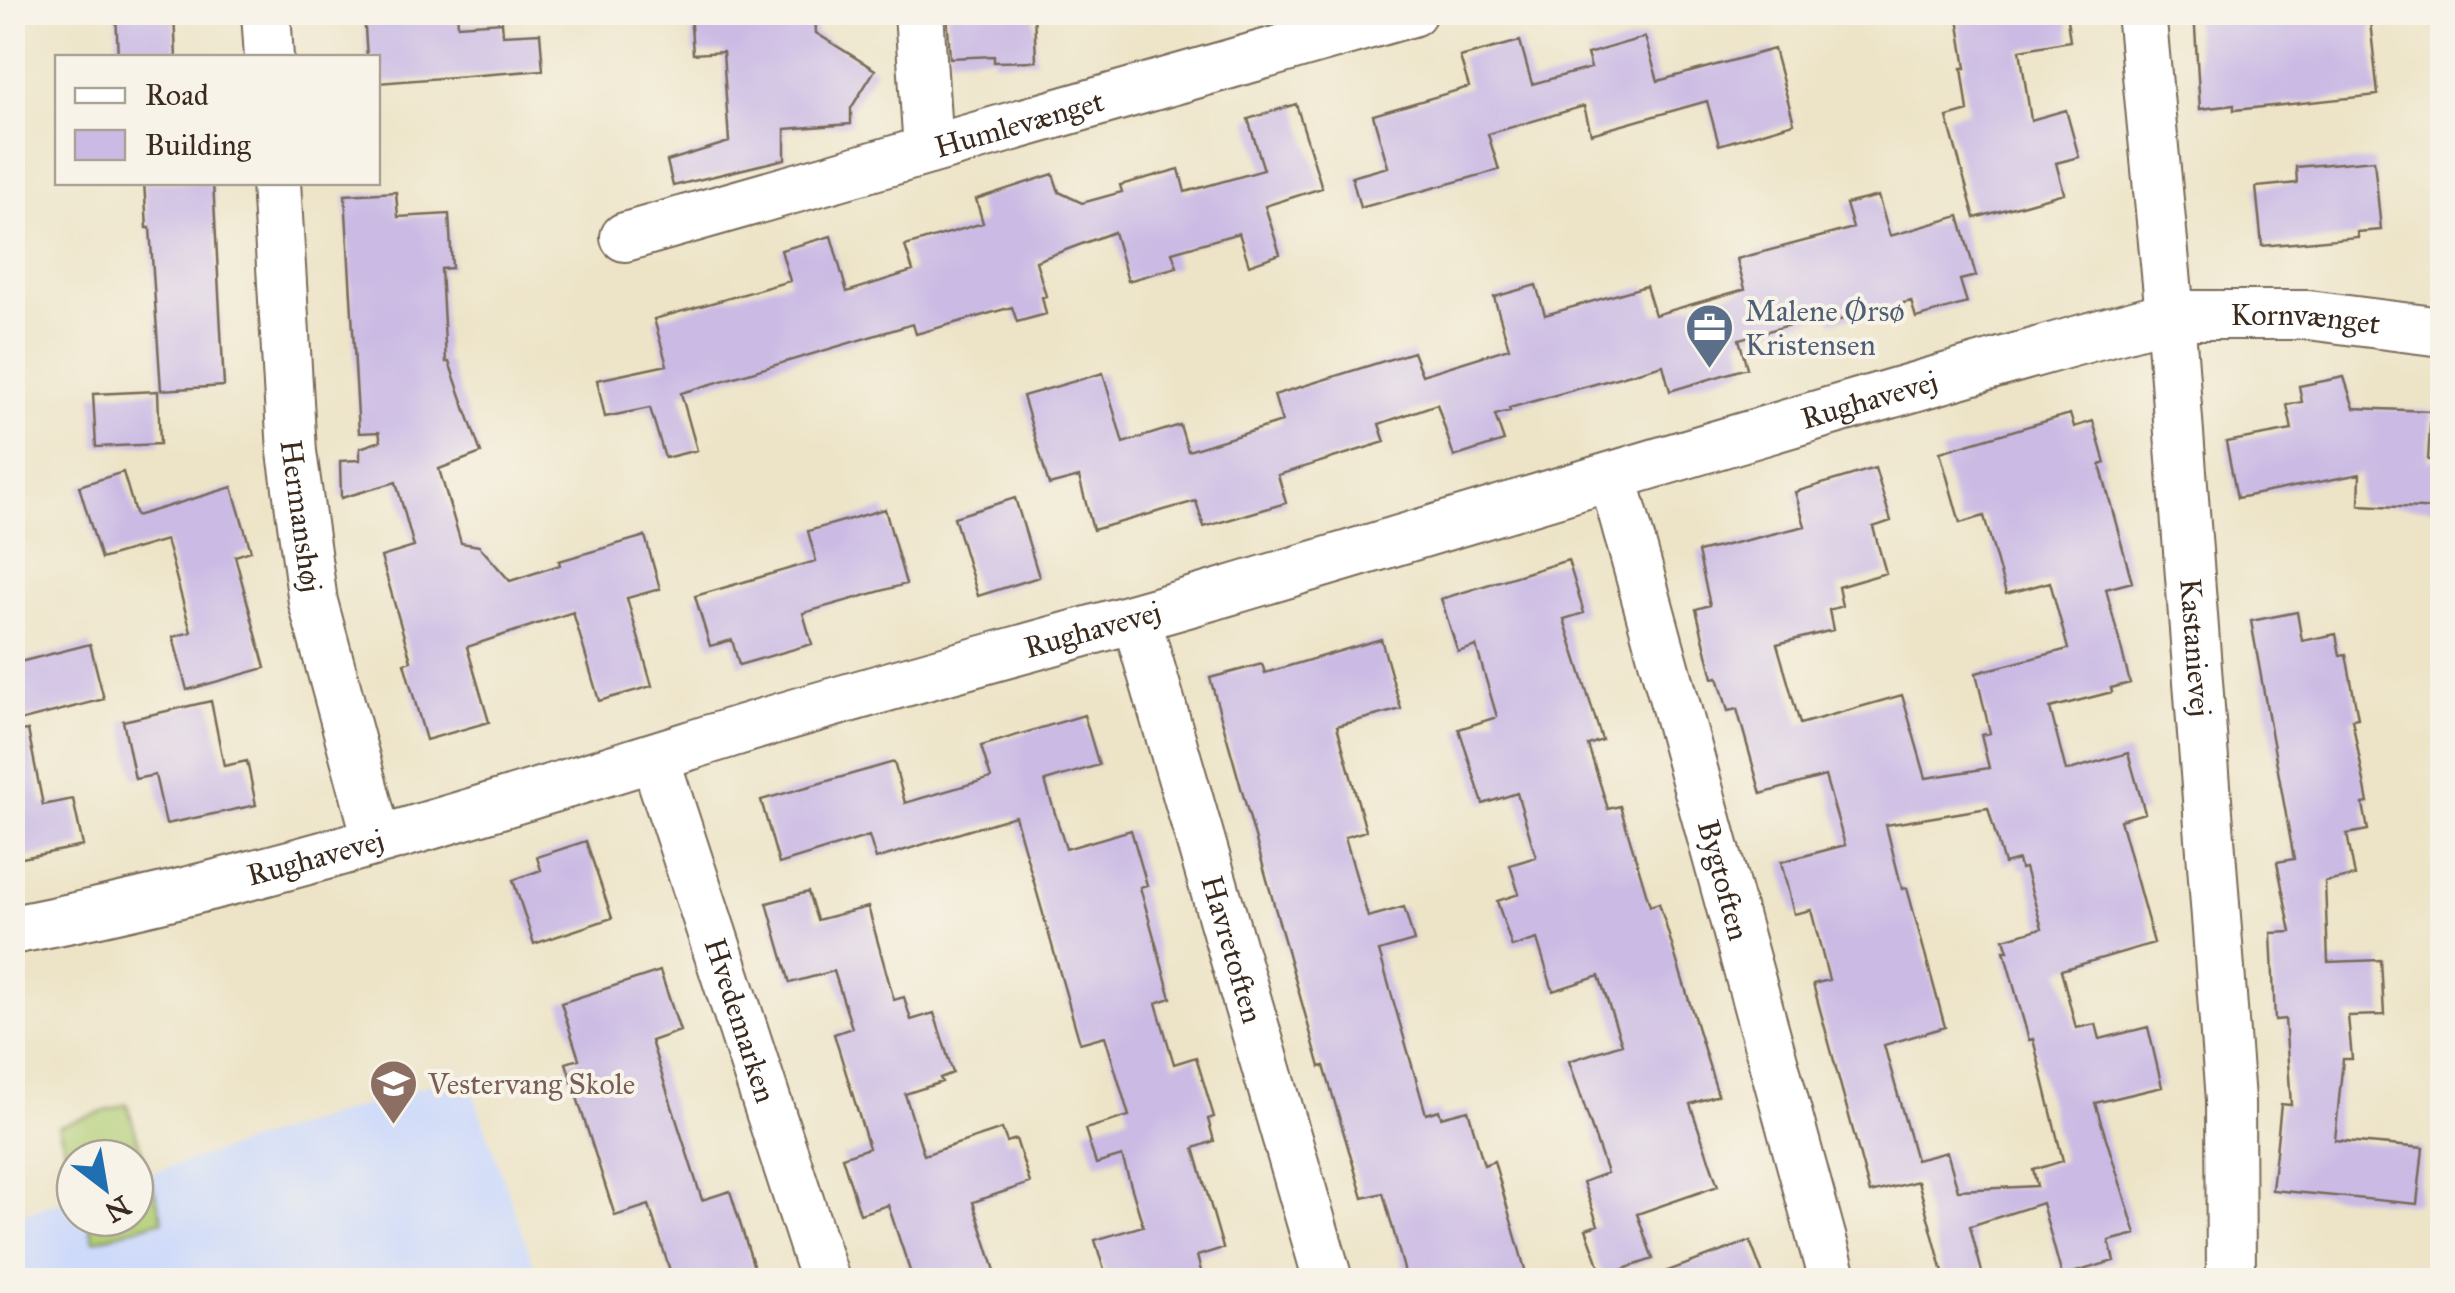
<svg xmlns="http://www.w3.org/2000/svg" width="2455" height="1293" font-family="'IM FELL Great Primer',serif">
<rect width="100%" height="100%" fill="#f7f3e8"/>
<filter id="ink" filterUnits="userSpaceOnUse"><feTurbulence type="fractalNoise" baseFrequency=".01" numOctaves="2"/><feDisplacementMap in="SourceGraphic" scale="20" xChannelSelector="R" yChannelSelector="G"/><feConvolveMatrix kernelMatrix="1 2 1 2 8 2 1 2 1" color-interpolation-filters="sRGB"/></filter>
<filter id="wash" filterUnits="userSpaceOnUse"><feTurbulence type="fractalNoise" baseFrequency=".0048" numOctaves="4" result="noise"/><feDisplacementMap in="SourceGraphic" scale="40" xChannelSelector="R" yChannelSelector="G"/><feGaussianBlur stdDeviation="2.25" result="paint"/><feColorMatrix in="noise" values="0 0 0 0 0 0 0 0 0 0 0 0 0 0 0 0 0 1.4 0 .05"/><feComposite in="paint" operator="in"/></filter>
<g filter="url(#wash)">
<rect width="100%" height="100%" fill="#ede4c7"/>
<path fill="#cedafa" d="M466 1073 539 1280H13L12 1217 75 1197V1218H135V1178Z"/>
<path fill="#b1ce75" stroke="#767c4a" stroke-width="2.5" d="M127 1104 163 1220 94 1241 87 1218H135V1158H75V1180L58 1126Z"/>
<g id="blocks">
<path fill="#cabae4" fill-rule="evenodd" d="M116 12H174L176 58H118Z
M457 12 458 25 502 22 503 35 540 33 543 70 378 83V58H367L364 13Z
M690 12H815L816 33 875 70 851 108V124L785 129V159L673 186 667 161 729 142 723 52 693 54Z
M947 12H1034L1036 61 994 62V56L950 58Z
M1957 12H2066L2070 41 2020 50 2031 120 2066 110 2079 157 2056 163 2064 193 1975 218 1947 117 1968 111 1962 68H1966Z
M2194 12H2369L2378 95 2234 110V105L2200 109Z
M1645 37 1658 81 1774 49 1794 123 1719 145 1707 101 1591 134 1584 106 1488 134 1499 170 1360 208 1352 177 1388 167 1373 115 1469 87 1460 57 1520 41 1532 84 1591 68 1587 54Z
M1296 104 1322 188 1265 206 1280 254 1249 265 1239 233 1172 252 1177 267 1128 281 1114 232 1036 261 1046 296 1042 297 1046 314 1017 322 1012 307 916 334 913 324 681 393 697 450 665 458 650 408 605 417 597 380 667 365 654 319 790 281 781 250 831 236 847 292 913 271 905 246 983 223 976 199 1053 174 1059 192 1082 203 1122 192 1120 185 1179 169 1185 192 1264 170 1248 119Z
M2374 160 2381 230 2357 232 2358 237 2262 246 2256 187 2297 183 2296 167Z
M144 182H213L224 386 161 390 150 228H147Z
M396 192 398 217 449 214 452 268 441 269 446 362H449L481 453 439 469 461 543 479 546 510 581 560 565 559 561 645 536 660 589 627 598 652 686 599 701 573 612 467 647 489 722 426 740 404 663 411 661 381 557 414 547 396 482 341 498 340 461 360 460V448L381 441 379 432 359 433 345 195Z
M1878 196 1890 236 1959 216 1976 276 1960 280 1967 303 1916 318 1911 301 1832 322 1829 314 1739 339 1747 368 1670 391 1663 365 1509 408 1510 411 1495 415 1504 441 1454 457 1437 404 1379 424 1385 442 1278 475 1286 503 1204 527 1196 501 1093 530 1079 477 1049 485 1023 396 1103 373 1123 443 1180 425 1188 451 1282 422 1274 395 1413 352 1422 375 1509 348 1494 297 1536 285 1545 315 1646 286 1655 315 1745 289 1737 259 1853 228 1846 204Z
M2344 377 2354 408 2431 411 2428 460H2442V509L2359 505 2360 474 2237 498 2226 442 2292 430 2287 405 2302 402 2299 386Z
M158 391 160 444 96 447 93 394Z
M2070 414 2074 427 2093 421 2105 463 2100 465 2132 582 2106 589 2130 683 2111 688 2112 692 2050 708 2066 771 2128 753 2145 813 2120 820 2154 943 2061 970 2076 1028 2096 1024 2100 1039 2148 1027 2162 1087 2095 1103 2136 1234 2109 1241 2114 1261 2062 1276 2042 1203 1970 1226 1984 1280H1945L1918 1181 1870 1193 1813 984 1829 980 1811 910 1794 914 1781 862 1845 845 1825 776 1761 794 1737 709 1728 711 1718 677 1713 678 1696 609 1710 605 1698 552 1805 526 1795 492 1875 468 1891 521 1873 527 1886 573 1838 587 1842 606 1829 610 1833 630 1777 644 1800 724 1902 695 1926 778 1989 768 1981 735 1990 733 1976 673 2068 649 2050 582 2006 594 1984 516 1960 523 1940 452ZM1988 808 2004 864 2018 860 2020 869 2025 868 2042 928 2004 939 2008 951H2004L2029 1040 2033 1039 2063 1161 2033 1170 2037 1186 1958 1190 1947 1152 1916 1160 1884 1045 1945 1027 1907 888 1902 889 1886 825Z
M123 472 136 516 232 487 251 551 235 556 265 668 187 690 173 637 191 632 166 540 101 559 79 486Z
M1015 498 1039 577 978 596 954 517Z
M885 509 906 584 803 613 812 644 739 665 732 640 710 646 695 596 816 561 808 531Z
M1568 560 1584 613 1564 619 1602 740 1588 745 1608 809 1620 806 1650 906 1659 903 1718 1095 1690 1104 1718 1186 1637 1214 1653 1259 1603 1276 1586 1229 1598 1225 1583 1182 1607 1173 1569 1061 1622 1044 1599 976 1553 991 1537 939 1512 947 1497 901 1519 894 1510 865 1536 857 1517 793 1483 804 1459 729 1497 717 1476 646 1458 652 1441 599Z
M2297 612 2302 641 2336 634 2340 655 2346 654 2358 718 2352 719 2368 803 2363 804 2368 830 2347 834 2355 876 2325 882 2328 962 2381 960 2384 1015 2348 1016 2352 1059H2343L2335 1140 2423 1148 2417 1204 2272 1190 2281 1104 2291 1105 2285 1019 2275 1020 2271 933 2291 932 2277 862 2294 859 2251 621Z
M1381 639 1401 709 1337 726 1366 831 1345 837 1368 917 1404 907 1414 941 1379 951 1426 1114 1439 1110 1441 1117 1468 1110 1484 1165 1494 1161 1528 1280H1407L1383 1193 1363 1198 1324 1066 1320 1067 1210 678 1262 664 1265 673Z
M90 644 104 699 12 723V664Z
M211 701 224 766 247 761 256 805 166 824 155 775 135 779 123 721Z
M1084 715 1099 765 1045 781 1066 849 1131 830 1147 885 1140 887 1171 998 1156 1003 1174 1064 1196 1057 1214 1117 1208 1119 1214 1141 1194 1148 1223 1248 1197 1256 1202 1275 1182 1280H1107L1095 1240 1143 1226 1122 1156 1096 1164 1085 1129 1129 1116 1105 1036 1080 1043 1015 816 876 859 869 836 779 864 761 800 894 762 905 803 991 778 981 746Z
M28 730 43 805 73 799 83 846 12 860V732Z
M586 841 612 918 534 944 513 880 541 870 537 857Z
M808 892 817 920 868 907 894 1000 904 997 911 1020 934 1013 953 1073 940 1078 942 1082 905 1094 924 1155 1002 1129 1007 1142 1016 1139 1030 1183 973 1202 998 1280H913L888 1205 860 1214 842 1157 869 1148 834 1034 852 1028 834 971 790 983 767 903Z
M660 971 680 1031 651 1041 702 1200 730 1191 758 1280H673L649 1205 615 1216 566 1063 579 1059 561 1003Z
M1750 1241 1765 1280H1652L1651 1277Z"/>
</g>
</g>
<g filter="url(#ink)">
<use href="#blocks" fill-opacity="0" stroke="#796b59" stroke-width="2.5"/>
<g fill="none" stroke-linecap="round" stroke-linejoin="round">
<defs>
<g id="minor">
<path d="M266 12 269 58"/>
<path d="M919 12 928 150"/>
<path id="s1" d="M2141 12 2170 315 2230 1100 2231 1280"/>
<path id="s2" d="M276 182 292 452 313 602 377 839"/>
<path id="s3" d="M625 237 1412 12"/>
<path id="s4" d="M1613 477 1833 1280"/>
<path id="s5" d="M1136 618 1328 1280"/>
<path id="s6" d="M655 759 825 1280"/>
<path id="s7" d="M12 930C256 883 493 807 730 733 895 682 1063 640 1228 591 1542 498 1854 401 2170 315H2308L2442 332"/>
</g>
</defs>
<use href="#minor" stroke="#796b59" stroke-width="52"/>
<use href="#minor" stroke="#fff" stroke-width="48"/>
</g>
</g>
<defs>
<symbol id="office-pin" viewBox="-11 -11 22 30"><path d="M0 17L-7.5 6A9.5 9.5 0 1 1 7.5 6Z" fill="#5c6f8a" stroke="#f7f3e8"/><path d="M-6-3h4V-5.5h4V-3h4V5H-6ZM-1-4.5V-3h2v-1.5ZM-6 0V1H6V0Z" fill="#fff"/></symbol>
<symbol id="school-pin" viewBox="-11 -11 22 30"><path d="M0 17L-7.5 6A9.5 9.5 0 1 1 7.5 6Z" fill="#8d6e63" stroke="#f7f3e8"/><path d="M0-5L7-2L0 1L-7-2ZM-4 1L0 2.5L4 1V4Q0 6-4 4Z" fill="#fff"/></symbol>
</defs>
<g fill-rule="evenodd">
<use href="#office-pin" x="1682" y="300" width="55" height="75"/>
<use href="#school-pin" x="366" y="1056" width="55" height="75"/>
</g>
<g text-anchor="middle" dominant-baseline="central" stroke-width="8" stroke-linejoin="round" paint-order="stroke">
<g font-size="30" fill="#3b2a1e" stroke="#f7f3e8">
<text stroke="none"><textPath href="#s3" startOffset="410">Humlevænget</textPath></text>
<text stroke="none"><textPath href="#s7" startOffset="2380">Kornvænget</textPath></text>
<text stroke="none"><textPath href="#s7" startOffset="1932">Rughavevej</textPath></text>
<text stroke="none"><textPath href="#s2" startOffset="335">Hermanshøj</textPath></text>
<text stroke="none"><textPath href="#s7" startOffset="1122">Rughavevej</textPath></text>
<text stroke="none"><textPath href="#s1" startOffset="638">Kastanievej</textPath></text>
<text stroke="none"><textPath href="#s7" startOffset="312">Rughavevej</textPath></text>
<text stroke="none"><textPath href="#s4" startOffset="418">Bygtoften</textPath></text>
<text stroke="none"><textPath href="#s5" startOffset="345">Havretoften</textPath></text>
<text stroke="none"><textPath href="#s6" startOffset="275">Hvedemarken</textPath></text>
</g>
<g font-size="30" fill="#4e5e75" stroke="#f7f3e8" text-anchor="start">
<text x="1745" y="311">Malene Ørsø<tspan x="1745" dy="34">Kristensen</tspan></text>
</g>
<g font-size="30" fill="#785e54" stroke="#f7f3e8" text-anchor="start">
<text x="428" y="1084">Vestervang Skole</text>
</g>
</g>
<rect width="2455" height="1293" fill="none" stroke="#f7f3e8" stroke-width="50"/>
<rect x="55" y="55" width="325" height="130" fill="#f7f3e8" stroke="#aca397" stroke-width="2.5"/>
<rect x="75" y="88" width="50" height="15" fill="#ffffff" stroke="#aca397" stroke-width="2.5"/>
<text x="145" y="105" font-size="30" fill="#3b2a1e">Road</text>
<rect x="75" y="130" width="50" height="30" fill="#cabae4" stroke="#aca397" stroke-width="2.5"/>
<text x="145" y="155" font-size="30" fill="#3b2a1e">Building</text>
<g transform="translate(105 1188) rotate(149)"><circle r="48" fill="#f7f3e8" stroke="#aca397" stroke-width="2.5"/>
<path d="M0-8L18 38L0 25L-18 38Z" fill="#1f6fb2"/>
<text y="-15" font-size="28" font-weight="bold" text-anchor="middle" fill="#3b2a1e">N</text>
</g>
</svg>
